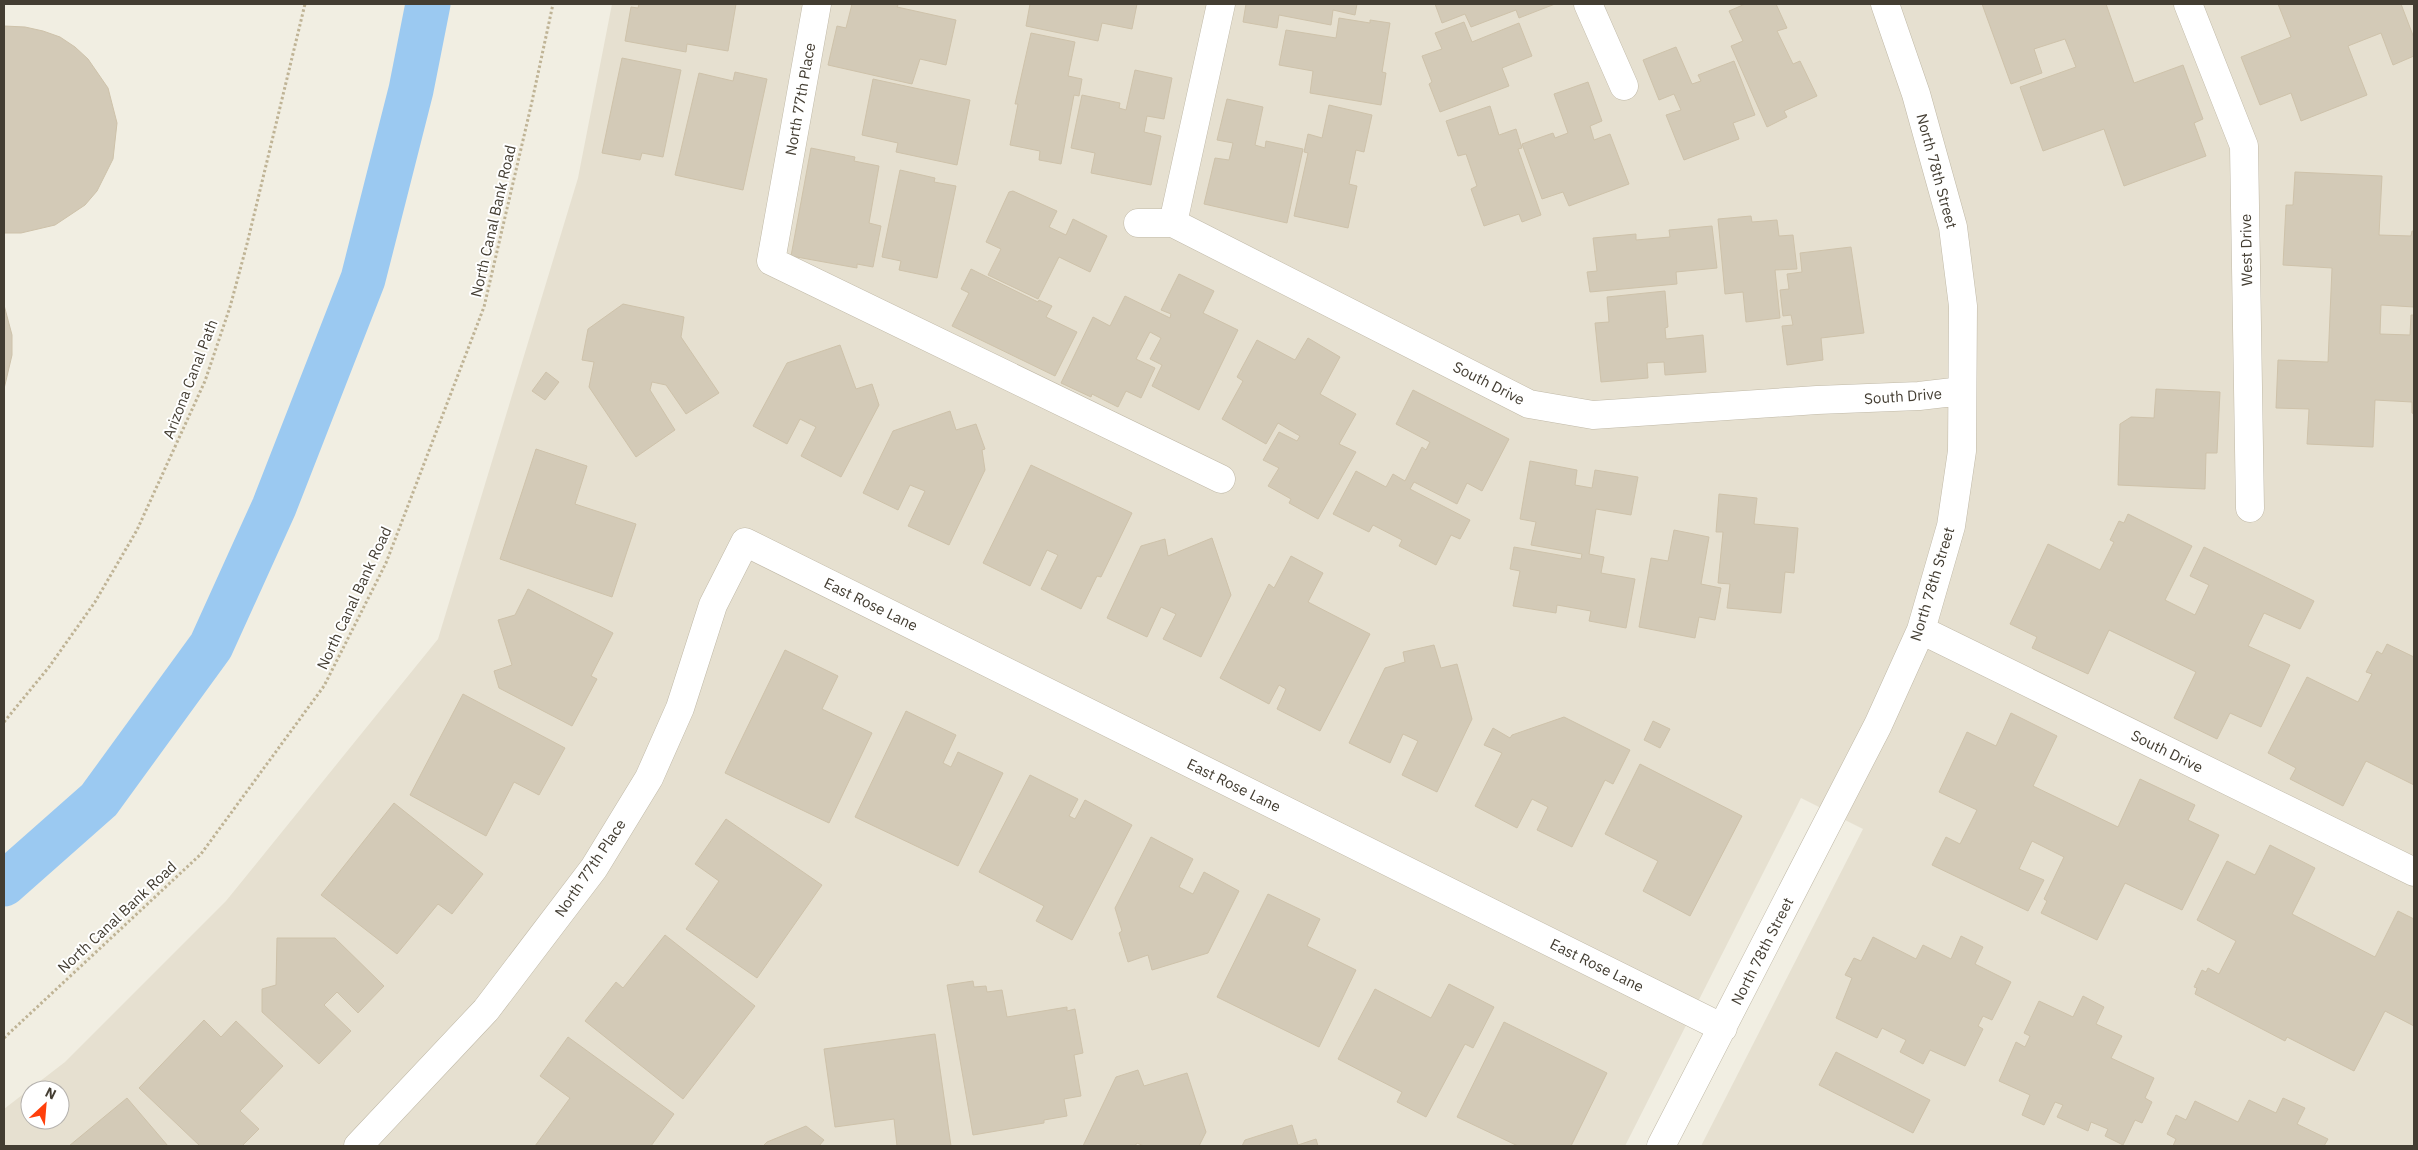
<svg xmlns="http://www.w3.org/2000/svg" width="2418" height="1150" font-family="'IBM Plex Sans',sans-serif">
<rect width="100%" height="100%" fill="#f1eee2"/>
<path fill="#e6e0d0" fill-rule="evenodd" d="M612 4H2414V1146H1701L1863 829 1801 798 1625 1146H4V1109L65 1062 226 901 438 639 578 178ZM30 1090H60V1120H30Z"/>
<g fill="none" stroke-linecap="round" stroke-linejoin="round">
<path stroke="#9bc9f1" stroke-width="45" d="M4 884 99 800 211 646 274 507 363 279 411 90 428 4"/>
</g>
<path fill="#d3cab7" stroke="#cec2aa" d="M639 4H736L728 51 687 44 686 52 625 41 631 7 638 8Z
M852 4H895L898 5 897 7 956 20 946 65 920 59 912 84 828 65 837 26 846 28Z
M1030 4H1137L1132 29 1102 23 1098 41 1026 26Z
M1246 4H1357L1355 15 1333 10 1331 25 1279 15 1277 28 1243 22Z
M1435 4H1555L1519 18 1516 10 1471 27 1465 14 1442 23Z
M1745 4H1776L1787 28 1777 31 1793 64 1800 61 1817 96 1784 111 1787 117 1767 127 1731 46 1743 41 1729 11Z
M1982 4H2106L2134 83 2183 65 2203 119 2194 123 2206 156 2124 186 2104 129 2043 151 2020 87 2076 67 2065 39 2034 49 2042 73 2011 84Z
M2278 4H2401L2414 38V56L2393 65 2381 33 2348 46 2367 95 2301 121 2291 93 2260 105 2241 57 2291 37Z
M1339 18 1370 23V20L1390 23 1382 72 1386 73 1381 105 1310 93 1313 71 1279 65 1286 30 1336 38Z
M1464 22 1472 42 1519 23 1532 56 1502 68 1509 86 1440 112 1429 84 1432 82 1422 56 1442 49 1435 33Z
M4 26 25 27 43 31 60 37 75 47 88 59 108 88 117 123 113 159 97 191 85 205 55 225 21 233H4Z
M1031 33 1075 42 1068 76 1082 79 1079 96 1074 95 1061 164 1039 160 1040 151 1010 145 1018 104H1015Z
M1676 47 1692 84 1701 81 1698 75 1734 61 1755 115 1733 123 1739 139 1684 160 1666 115 1681 110 1674 94 1659 100 1643 60Z
M622 58 681 70 663 157 642 153 640 160 602 153Z
M1135 70 1172 78 1164 119 1147 116 1144 132 1161 136 1151 185 1091 173 1095 153 1071 148 1082 95 1120 103 1119 108 1126 110Z
M735 72 767 79 743 190 675 175 699 73 733 81Z
M873 79 970 100 957 165 896 152 898 143 862 135Z
M1588 82 1602 121 1590 126 1594 140 1610 134 1629 184 1569 206 1563 192 1542 199 1522 144 1553 133 1555 138 1568 133 1554 94Z
M1227 99 1263 107 1255 145 1265 148 1266 141 1303 149 1287 223 1204 204 1215 158 1229 160 1233 143 1217 140Z
M1329 105 1372 115 1364 152 1356 150 1349 184 1357 186 1348 228 1294 216 1308 153 1304 152 1308 134 1322 138Z
M1490 106 1499 135 1516 129 1522 148 1518 149 1541 215 1522 222 1519 214 1484 226 1471 189 1477 186 1466 154 1458 156 1446 121Z
M811 148 855 157 854 161 879 166 869 223 881 226 873 267 857 264V268L791 256Z
M900 170 935 178 934 182 956 186 937 278 899 270 901 261 882 257Z
M2295 172 2382 176 2379 235 2411 236 2412 231H2414V307L2381 305 2380 334 2410 335 2411 315H2414V414L2412 413V402L2375 400 2373 447 2307 444 2309 409 2276 408 2278 360 2328 362 2332 268 2283 265 2286 205H2293Z
M1013 191 1057 211 1049 227 1066 235 1073 219 1107 236 1090 272 1059 257 1038 299 988 275 1001 249 986 242 1009 192Z
M1751 216 1752 222 1777 220 1779 236 1793 235 1797 269 1775 270 1780 318 1746 322 1743 292 1725 294 1718 219Z
M1712 226 1717 268 1676 272 1677 284 1590 292 1587 272 1597 271 1593 238 1636 234V240L1670 237 1669 230Z
M1851 247 1864 333 1821 338 1823 360 1787 365 1782 326 1793 325 1791 315 1783 316 1780 290 1789 289 1787 274 1802 272 1800 253Z
M971 269 1038 302 1039 300 1052 306 1046 317 1077 332 1055 376 952 326 969 293 961 289Z
M1179 274 1214 291 1203 313 1238 330 1199 410 1152 386 1162 365 1150 359 1161 338 1150 332 1136 359 1155 368 1141 398 1126 391 1118 407 1092 394 1091 397 1061 383 1093 317 1110 326 1125 296 1170 318 1171 314 1161 310Z
M1665 291 1668 327 1665 328 1666 339 1703 335 1706 372 1665 375 1664 362 1647 363 1648 378 1601 382 1595 323 1609 322 1607 297Z
M623 304 684 317 681 337 719 393 686 414 666 385 652 382 650 390 675 430 636 457 589 387 594 362 582 360 588 329Z
M4 305 12 335V355L4 389Z
M1308 338 1340 357 1320 394 1356 414 1339 444 1356 452 1318 519 1289 503 1291 499 1268 486 1279 468 1263 460 1279 432 1297 441 1300 436 1278 423 1266 444 1222 419 1243 381 1237 377 1257 340 1295 360Z
M840 345 856 389 872 384 879 405 841 477 801 456 816 427 800 419 787 444 753 426 787 363Z
M546 372 559 382 545 400 532 391Z
M2156 389 2220 392 2217 453H2206L2205 489 2118 485 2120 424 2131 417 2154 418Z
M1413 390 1509 439 1482 491 1467 483 1457 504 1414 482 1410 489 1470 520 1460 539 1451 535 1436 565 1399 546 1402 540 1373 525 1369 532 1333 514 1356 471 1386 487 1393 474 1405 481 1422 447 1426 450 1430 442 1396 424Z
M950 411 956 430 976 424 985 449 982 450 985 470 949 545 908 526 925 491 910 485 898 510 863 493 893 431Z
M536 449 587 466 575 504 636 524 612 597 500 559Z
M1530 461 1577 470 1575 485 1592 488 1595 470 1638 477 1631 515 1596 509 1589 554 1604 557 1601 573 1635 579 1626 628 1589 621 1591 611 1557 605 1556 613 1513 606 1520 571 1510 569 1514 547 1581 559 1582 554 1531 545 1536 522 1520 519Z
M1031 465 1132 513 1101 577 1097 576 1081 609 1041 589 1058 555 1047 550 1030 586 983 563Z
M1719 494 1757 498 1754 524 1798 528 1794 573 1785 572 1781 613 1727 608 1730 584 1718 583 1723 532H1716Z
M2128 514 2192 546 2165 600 2195 615 2209 585 2190 576 2204 547 2314 601 2300 629 2264 613 2248 646 2290 665 2261 727 2230 713 2217 739 2174 718 2196 672 2109 630 2088 674 2032 648 2037 637 2010 624 2048 544 2100 570 2114 542 2110 540 2119 521 2124 523Z
M1674 530 1709 537 1701 584 1721 588 1715 620 1699 617 1695 638 1639 627 1651 558 1668 561Z
M1212 538 1231 595 1201 657 1163 639 1176 614 1161 607 1147 637 1107 618 1141 546 1165 539 1168 556Z
M1291 556 1323 573 1308 602 1370 634 1320 731 1277 709 1286 689 1279 685 1269 704 1220 678 1269 584 1274 588Z
M528 589 613 633 591 676 597 679 572 726 499 688 494 671 512 665 498 620 515 615Z
M2387 644 2414 657V785L2366 761 2343 806 2290 779 2296 768 2268 753 2307 677 2358 702 2372 674 2366 672 2377 651 2382 654Z
M1434 645 1441 668 1457 664 1472 719 1437 792 1402 775 1418 741 1403 734 1390 763 1349 743 1385 668 1405 662 1403 652Z
M785 650 838 676 822 709 872 733 829 823 725 773Z
M463 694 565 748 539 795 514 782 486 836 410 795Z
M906 711 956 735 943 763 951 767 958 752 1003 773 958 866 855 817Z
M2011 713 2057 736 2033 786 2118 827 2140 779 2195 805 2188 820 2219 835 2182 910 2125 883 2097 940 2041 913 2047 901 2044 899 2064 857 2032 841 2019 869 2044 880 2028 911 1932 865 1946 837 1960 844 1977 810 1939 792 1967 732 1996 746Z
M1564 717 1630 750 1613 784 1605 780 1572 847 1537 830 1548 807 1532 799 1517 828 1475 806 1502 753 1484 745 1493 728 1510 738 1512 735Z
M1653 721 1670 729 1660 748 1644 740Z
M1640 764 1742 816 1690 916 1643 891 1658 861 1605 834Z
M1030 775 1078 799 1069 816 1075 819 1085 800 1132 825 1072 940 1036 921 1044 906 979 872Z
M394 803 483 874 452 914 438 904 397 954 321 895Z
M726 819 822 885 757 978 686 929 719 881 695 864Z
M1151 837 1193 859 1179 887 1193 894 1204 872 1239 891 1208 953 1152 970 1148 955 1128 962 1119 933 1122 931 1115 908Z
M2270 845 2315 868 2292 914 2375 957 2398 911 2414 919V1026L2385 1011 2354 1071 2287 1037 2285 1041 2195 994 2197 988 2194 987 2202 970 2206 972 2208 968 2219 974 2236 941 2197 920 2227 861 2255 875Z
M1268 894 1320 919 1307 946 1356 970 1319 1047 1217 997Z
M665 935 755 1006 683 1099 585 1021 616 982 623 988Z
M1961 936 1983 947 1975 964 2011 982 1992 1020 1983 1016 1978 1026 1983 1029 1965 1066 1930 1050 1923 1064 1900 1052 1906 1040 1882 1028 1877 1038 1836 1018 1852 978 1845 975 1854 958 1861 961 1873 937 1916 959 1923 945 1951 959Z
M277 938H335L384 986 358 1013 337 992 324 1005 351 1031 319 1064 262 1012V989L276 985Z
M973 981 974 987 986 986 987 992 1002 990 1007 1017 1067 1007V1011L1075 1009 1083 1053 1074 1055 1081 1096 1064 1099 1067 1116 1044 1120V1123L973 1135 947 985Z
M1449 984 1494 1007 1473 1048 1465 1044 1426 1117 1397 1102 1402 1092 1338 1059 1375 989 1431 1018Z
M2083 996 2104 1007 2096 1024 2122 1036 2111 1058 2154 1078 2145 1098 2152 1102 2142 1123 2135 1120 2123 1145 2105 1136 2108 1129 2091 1122 2088 1131 2057 1117 2063 1105 2055 1102 2044 1125 2022 1115 2030 1095 1999 1081 2016 1042 2025 1047 2030 1036 2024 1033 2039 1001 2073 1017Z
M204 1020 221 1037 236 1021 283 1066 240 1111 259 1129 242 1146H200L139 1088Z
M1504 1022 1607 1073 1571 1146H1518L1457 1117Z
M935 1034 951 1146H897L894 1119 835 1127 824 1049Z
M568 1037 674 1114 651 1146H535L570 1098 540 1076Z
M1836 1052 1930 1100 1913 1133 1819 1085Z
M1138 1070 1144 1086 1187 1073 1206 1132 1199 1146H1144L1137 1143 1135 1146H1083L1116 1077Z
M127 1098 168 1146H69Z
M2283 1098 2305 1108 2297 1124 2328 1139 2324 1146H2173L2176 1139 2167 1134 2176 1115 2186 1120 2195 1101 2238 1122 2249 1100 2276 1113Z
M1292 1125 1298 1145 1316 1139 1318 1146H1242L1245 1140Z
M806 1126 824 1140 819 1146H763L767 1142Z"/>
<g fill="none" stroke-linecap="round" stroke-linejoin="round">
<defs>
<path id="minor" d="M817 4 771 261 1221 479
M1588 4 1624 86
M2188 4 2244 146 2250 508
M1138 223H1173L1529 404 1593 415 1817 400 1919 396 1962 391
M1173 223 1221 4
M1921 630 2414 872
M358 1146 486 1010 594 868 649 778 680 708 713 605 745 542 1723 1028
M1661 1146 1878 725 1921 630 1951 526 1962 451 1963 306 1953 227 1916 94 1885 4"/>
</defs>
<use href="#minor" stroke="#c0b9a7" stroke-width="29"/>
<path stroke="#bfb395" stroke-width="3" stroke-dasharray="2.5 2.5" stroke-linecap="butt" d="M4 722 49 667 95 602 137 530 205 381 230 307 247 244 305 4
M4 1038 201 854 324 686 386 563 484 307 531 106 553 4"/>
<use href="#minor" stroke="#fff" stroke-width="28"/>
</g>
<g text-anchor="middle" dominant-baseline="central" stroke-width="4" stroke-linejoin="round" paint-order="stroke">
<g font-size="15" fill="#433d32" stroke="#fff">
<text transform="translate(800 99) rotate(-80)">North 77th Place</text>
<text transform="translate(1937 171) rotate(75)">North 78th Street</text>
<text transform="translate(493 221) rotate(-77)">North Canal Bank Road</text>
<text transform="translate(2246 250) rotate(-91)">West Drive</text>
<text transform="translate(190 379) rotate(-69)">Arizona Canal Path</text>
<text transform="translate(1489 383) rotate(27)">South Drive</text>
<text transform="translate(1903 396) rotate(-4)">South Drive</text>
<text transform="translate(1932 584) rotate(-73)">North 78th Street</text>
<text transform="translate(354 598) rotate(-65)">North Canal Bank Road</text>
<text transform="translate(871 604) rotate(26)">East Rose Lane</text>
<text transform="translate(2167 751) rotate(26)">South Drive</text>
<text transform="translate(1234 785) rotate(26)">East Rose Lane</text>
<text transform="translate(590 868) rotate(-56)">North 77th Place</text>
<text transform="translate(117 917) rotate(-43)">North Canal Bank Road</text>
<text transform="translate(1762 951) rotate(-63)">North 78th Street</text>
<text transform="translate(1597 965) rotate(26)">East Rose Lane</text>
</g>
</g>
<rect width="2418" height="1150" fill="none" stroke="#433d32" stroke-width="10"/>
<g transform="translate(45 1105) rotate(26)"><circle r="24" fill="#ffffff" stroke="#b4b1ad"/>
<path d="M0-4L9 19L0 12L-9 19Z" fill="#ff3f0b"/>
<text y="-8" font-size="14" font-weight="bold" text-anchor="middle" fill="#433d32">N</text>
</g>
</svg>
